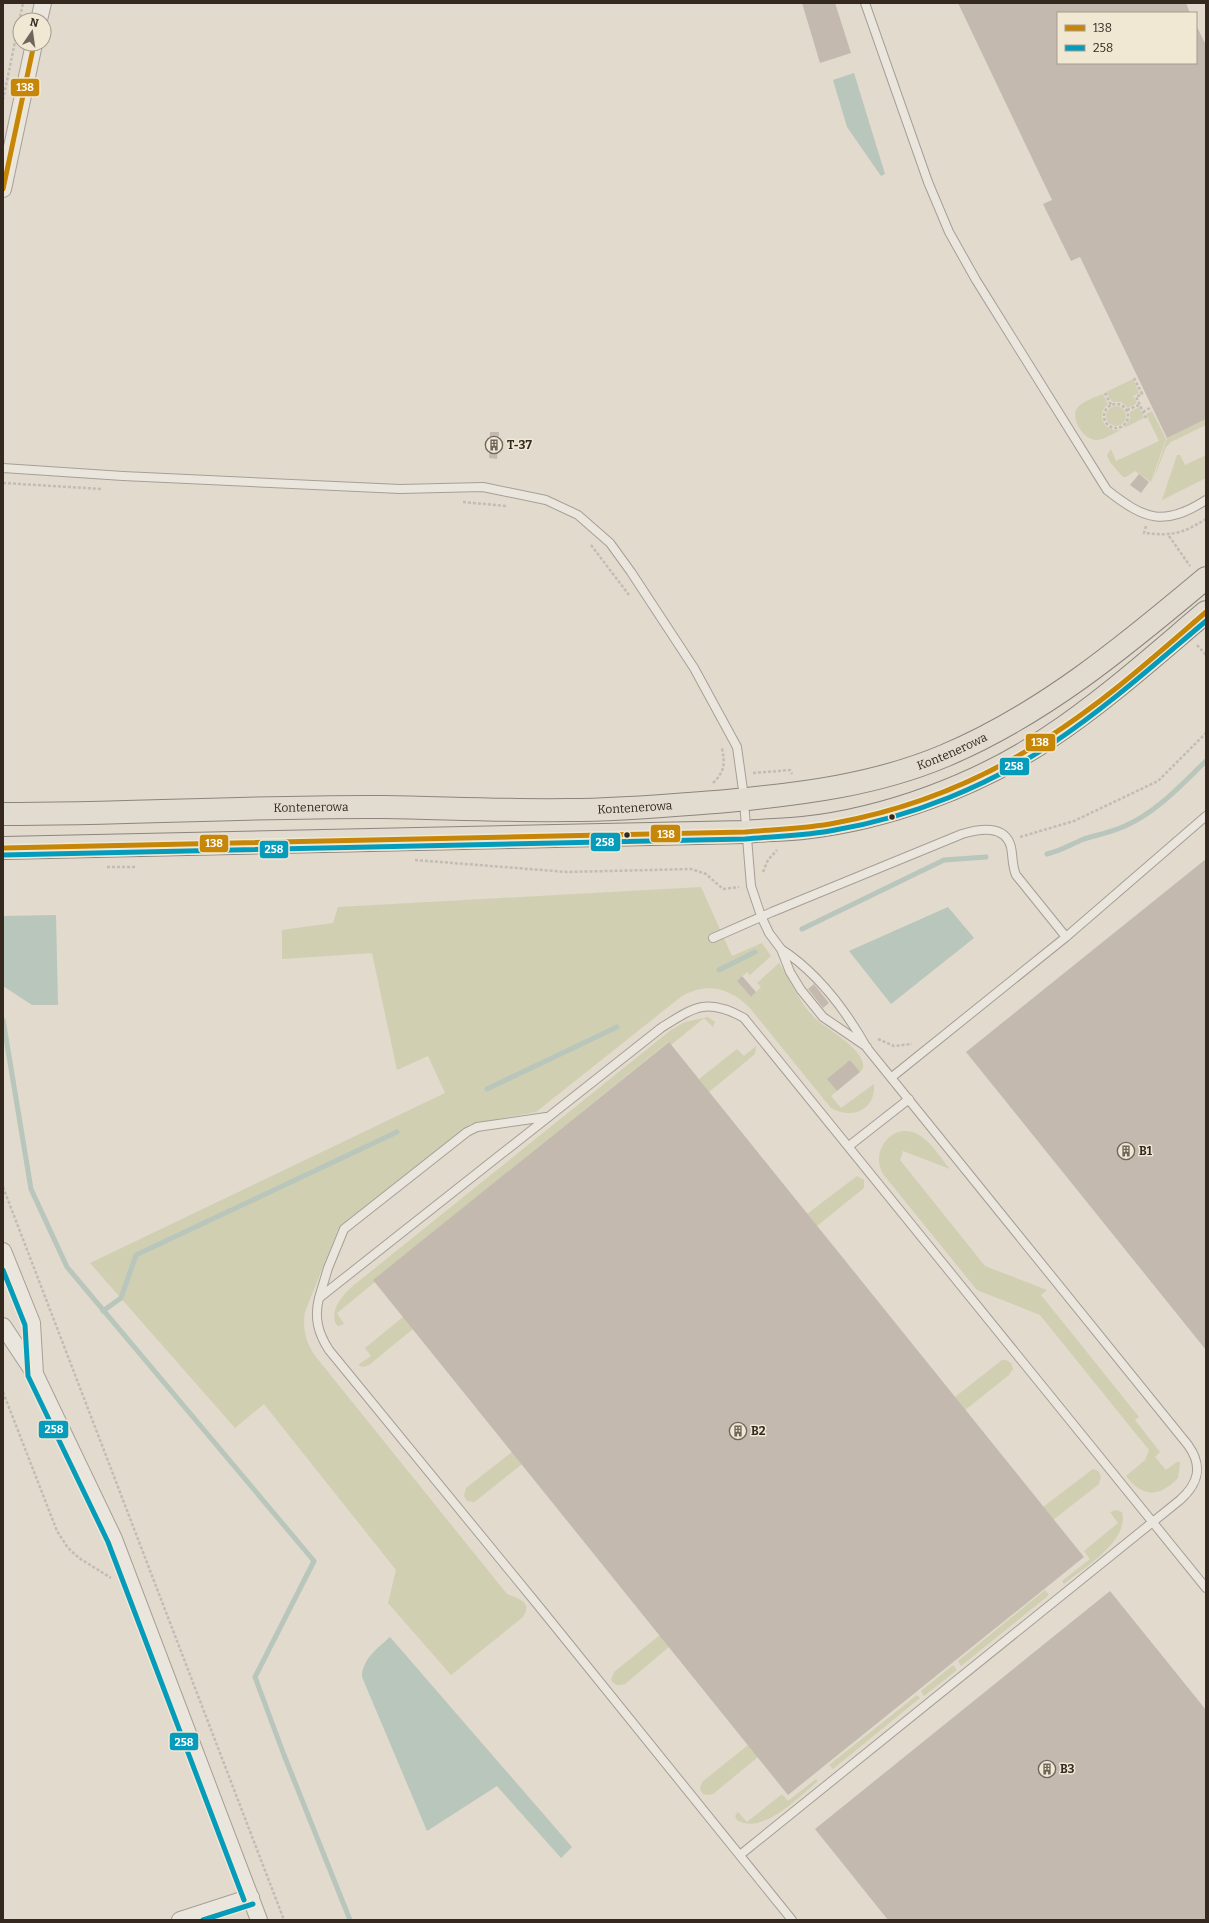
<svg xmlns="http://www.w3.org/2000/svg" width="1209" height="1923" font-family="Bitter,serif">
<rect width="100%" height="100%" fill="#e1dacd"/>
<path fill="#d0cfb1" d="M1133 379 1139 393 1133 396 1137 403 1128 408 1121 402H1112L1106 392Z
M1103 394 1108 404C1095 415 1104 432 1121 430 1113 433 1103 441 1095 440 1083 439 1069 417 1078 407 1084 401 1095 397 1103 394Z
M1106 416a10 10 0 1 1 20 0a10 10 0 1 1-20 0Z
M1139 407 1144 418 1124 428 1130 419V412Z
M1152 411 1166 439 1151 482 1135 471 1126 477H1123L1110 462 1107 455 1111 449 1116 461 1159 441 1146 414Z
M1206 419V425L1171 442 1166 447 1152 483 1167 438Z
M1177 455H1180L1185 465 1206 455V478L1162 500Z
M701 887 732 956 762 943 771 956 750 975 747 972 737 981 751 997 761 987 757 983 779 963C793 983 801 1009 822 1024 833 1032 866 1052 863 1068L860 1072 850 1060 828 1079 837 1091 831 1096 841 1108 874 1084C876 1110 851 1120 831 1108L749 1007C729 988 708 982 682 996L536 1112 470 1124 342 1225 338 1229 305 1312C302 1329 306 1343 316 1357L507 1594C519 1599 533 1602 523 1617L451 1675 388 1603 396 1570 264 1404 235 1428 90 1263 445 1093 428 1056 397 1070 372 953 282 959V930L333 923 338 907Z
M708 1017 715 1022 713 1027 704 1018 671 1045 668 1042 374 1280 375 1282 337 1313 344 1324 338 1326 336 1324C329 1309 344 1294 354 1285L671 1030 685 1022Z
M756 1046 755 1054 709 1092 699 1079 737 1049 744 1056Z
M902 1131C925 1129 937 1154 950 1169L903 1151 900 1160 985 1266 1047 1290 1041 1295 1139 1417 1135 1420 1160 1452 1155 1457 1166 1470 1177 1462H1180L1178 1478C1159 1498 1142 1497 1126 1476L1145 1460 1149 1450 1040 1315 977 1290 883 1174C873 1157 883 1135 902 1131Z
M857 1176 864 1180V1188L817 1226 807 1214Z
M403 1317 413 1329 369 1365 363 1367 358 1365 371 1356 365 1348Z
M1002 1360H1006L1011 1363 1013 1369 1009 1375 965 1410 955 1397Z
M512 1452 522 1464 477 1500 474 1502 467 1501 464 1496 466 1488Z
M1093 1469 1098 1471 1101 1476 1099 1484 1053 1520 1043 1507Z
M1116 1510 1122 1512C1130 1541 1083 1568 1064 1584L1062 1581 1090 1559 1084 1551 1118 1523 1110 1512Z
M1045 1590 1049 1595 961 1666 958 1661Z
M660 1635 669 1647 625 1684C619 1686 615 1686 611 1680L614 1672Z
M953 1665 957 1670 924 1696 921 1691Z
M917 1695 920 1698 833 1769 829 1765Z
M748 1745 758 1757 713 1794 709 1795 703 1794 700 1789 702 1782Z
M816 1779 818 1781C800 1796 762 1836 737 1820L735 1816 738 1812 747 1822 782 1794 788 1801Z"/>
<path fill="#b8c6bc" d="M854 73 885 174 881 176 847 127 833 80Z
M948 907 974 938 891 1004 849 951Z
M56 915 58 1005H32L3 986V916Z
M390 1637 572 1847 561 1858 497 1786 427 1831 362 1677C362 1659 378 1648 390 1637Z"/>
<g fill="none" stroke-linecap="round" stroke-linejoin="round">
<path stroke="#b8c6bc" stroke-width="5" d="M1047 854C1061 851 1071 844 1084 839 1097 835 1112 832 1125 826 1157 812 1181 785 1206 761
M802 929 944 860 986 857
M719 970 755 952
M3 1020 31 1189 67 1267 314 1561 255 1677 284 1755 350 1920
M487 1089 617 1027
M103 1311 121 1298 136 1255 397 1132"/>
</g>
<path fill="#c4b9ae" d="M802 3H835L851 53 820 63Z
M958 3H1186L1190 13H1058V63H1196V25L1206 45V419L1167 438 1080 257 1071 261 1043 204 1052 200Z
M490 432H499L497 459 489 458Z
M1139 474 1149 482 1141 493 1130 485Z
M1206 859V1350L966 1052Z
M742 976 756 992 751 997 737 981Z
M814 984 829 1003 823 1008 808 989Z
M669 1042 1084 1557 788 1795 373 1280Z
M850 1060 860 1072 837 1091 827 1079Z
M1110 1591 1206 1710V1920H888L815 1829Z"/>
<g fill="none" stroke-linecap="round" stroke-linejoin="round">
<defs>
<path id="lane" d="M865 3 928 182 949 232 976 280 1107 490C1145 520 1164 527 1206 500
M3 468 123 476 400 489 483 487 546 500 578 515 610 543 631 572 694 668 737 747 743 790 751 886 761 916 769 933 781 949 790 972 801 990 823 1017 867 1047
M713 938 772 912 962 834C979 829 1005 824 1011 847 1013 857 1012 866 1016 875L1066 937
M892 1077 1066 937 1206 816
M849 1146 909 1099
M319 1298 328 1268 344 1229 467 1132 477 1127 546 1117
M740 1855 1180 1500C1199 1483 1203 1466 1188 1445L867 1048C845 1009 818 973 781 949
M792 1920 541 1609 329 1350C318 1333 314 1318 319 1298L661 1028C694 1007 707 997 744 1018L1206 1588"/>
<path id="street" d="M39 20 43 3
M3 189 34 44
M3 1251 32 1323 35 1374
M3 1326 35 1374 114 1539 259 1920
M180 1920 251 1897"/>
<g id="primary">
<path id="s1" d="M3 814C130 814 257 806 384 807 446 808 507 811 569 810 622 810 674 805 727 801 801 794 875 785 944 756 1042 715 1125 646 1206 578"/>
<path d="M3 848 745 832C764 830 784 830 803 828 886 819 978 785 1048 738 1104 701 1155 655 1206 612"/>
</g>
</defs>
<use href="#lane" stroke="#a69f96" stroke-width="10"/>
<use href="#street" stroke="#a69f96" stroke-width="18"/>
<use href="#primary" stroke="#8c857d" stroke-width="24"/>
<path stroke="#c2bcb5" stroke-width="2.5" stroke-dasharray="3 2" stroke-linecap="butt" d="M3 100 23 3
M1134 378 1142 394 1136 397 1146 418
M1105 393 1111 405
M1104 416a12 12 0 1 1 24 0a12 12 0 1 1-24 0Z
M1127 410 1139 405
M1143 412 1150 408
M3 483 102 489
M463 502 506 506
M1146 526 1144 533C1172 536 1182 534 1206 519
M1169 536 1190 566
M591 545 629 595
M1197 645 1206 655
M753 773 790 770 792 774
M713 783C725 771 725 764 722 748
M1020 837 1074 821 1158 781 1206 733
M415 860 567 872 691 869 706 874 723 889 739 887
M107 867H136
M763 872 768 860 777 850
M878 1039 894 1046 912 1044
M3 1187 284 1920
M3 1392 57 1531 68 1548 79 1558 111 1578"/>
<use href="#lane" stroke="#eae6de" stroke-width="8"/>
<use href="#street" stroke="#eae6de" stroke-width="16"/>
<use href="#primary" stroke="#e1dbd0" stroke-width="22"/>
<defs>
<path id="bus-1" d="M3 189 34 44
M3 848 745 832C775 829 805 829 835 823 911 809 983 780 1047 738 1104 702 1155 656 1206 612"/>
<path id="bus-2" d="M3 855 745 839C775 836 805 836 835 830 912 817 988 786 1053 743 1107 707 1156 663 1206 621
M3 1270 25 1325 28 1376 108 1542 244 1900
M203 1920 253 1904"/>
</defs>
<use href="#bus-1" stroke="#f1e8d4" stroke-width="8"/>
<use href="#bus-2" stroke="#f1e8d4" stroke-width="8"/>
<use href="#bus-1" stroke="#c68608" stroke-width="5"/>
<use href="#bus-2" stroke="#059cbc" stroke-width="5"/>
</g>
<defs>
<symbol id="building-ring" viewBox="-11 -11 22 22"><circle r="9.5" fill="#f1e8d4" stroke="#71665c" stroke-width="1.5"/><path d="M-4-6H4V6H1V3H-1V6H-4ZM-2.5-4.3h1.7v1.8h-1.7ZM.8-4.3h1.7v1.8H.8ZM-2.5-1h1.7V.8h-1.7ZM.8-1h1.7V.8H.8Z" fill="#71665c"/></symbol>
</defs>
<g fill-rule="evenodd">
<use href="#building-ring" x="484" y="435" width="20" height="20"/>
<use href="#building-ring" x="1116" y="1141" width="20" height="20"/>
<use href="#building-ring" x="728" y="1421" width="20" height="20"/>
<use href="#building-ring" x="1037" y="1759" width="20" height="20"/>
</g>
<g fill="#34281f" stroke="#f1e8d4" stroke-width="1.5">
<circle cx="892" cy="817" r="3.5"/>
<circle cx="627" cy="835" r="3.5"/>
</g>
<g text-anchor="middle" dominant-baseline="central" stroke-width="3" stroke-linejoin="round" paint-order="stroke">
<g font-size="12" font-weight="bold" fill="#34281f" stroke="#f1e8d4" text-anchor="start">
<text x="507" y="445">T-37</text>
<text x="1139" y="1151">B1</text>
<text x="751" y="1431">B2</text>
<text x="1060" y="1769">B3</text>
</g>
<g font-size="12" fill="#34281f" stroke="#f1e8d4">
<text stroke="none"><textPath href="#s1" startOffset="956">Kontenerowa</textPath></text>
<text stroke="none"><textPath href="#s1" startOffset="632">Kontenerowa</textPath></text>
<text stroke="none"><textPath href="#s1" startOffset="308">Kontenerowa</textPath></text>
</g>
</g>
<g stroke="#f1e8d4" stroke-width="1.5">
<rect x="10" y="78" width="30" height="19" rx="4" fill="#c68608"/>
<rect x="1025" y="733" width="31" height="19" rx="4" fill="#c68608"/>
<rect x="999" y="757" width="31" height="19" rx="4" fill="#059cbc"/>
<rect x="650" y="824" width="31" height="19" rx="4" fill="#c68608"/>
<rect x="590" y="832" width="31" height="20" rx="4" fill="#059cbc"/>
<rect x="199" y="834" width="30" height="19" rx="4" fill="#c68608"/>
<rect x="259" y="840" width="30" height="19" rx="4" fill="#059cbc"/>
<rect x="38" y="1420" width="31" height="19" rx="4" fill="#059cbc"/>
<rect x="169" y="1732" width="30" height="19" rx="4" fill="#059cbc"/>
</g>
<g font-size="11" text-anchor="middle" font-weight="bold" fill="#fff">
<text x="25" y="91">138</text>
<text x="1040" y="746">138</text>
<text x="1014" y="770">258</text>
<text x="666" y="838">138</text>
<text x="605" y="846">258</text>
<text x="214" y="847">138</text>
<text x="274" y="853">258</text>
<text x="54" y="1433">258</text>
<text x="184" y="1746">258</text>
</g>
<rect width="1209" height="1923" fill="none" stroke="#34281f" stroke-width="8"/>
<rect x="1057" y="12" width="140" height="52" fill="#f1e8d4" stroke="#a59b8c"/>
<rect x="1065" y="25" width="20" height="6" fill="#c68608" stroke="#a59b8c"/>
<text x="1093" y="32" font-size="12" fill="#34281f">138</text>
<rect x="1065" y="45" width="20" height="6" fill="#059cbc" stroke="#a59b8c"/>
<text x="1093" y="52" font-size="12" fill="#34281f">258</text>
<g transform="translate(32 32) rotate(13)"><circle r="19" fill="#f1e8d4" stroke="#a59b8c"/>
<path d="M0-3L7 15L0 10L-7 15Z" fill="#71665c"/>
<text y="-6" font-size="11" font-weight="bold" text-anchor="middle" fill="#34281f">N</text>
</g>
</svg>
